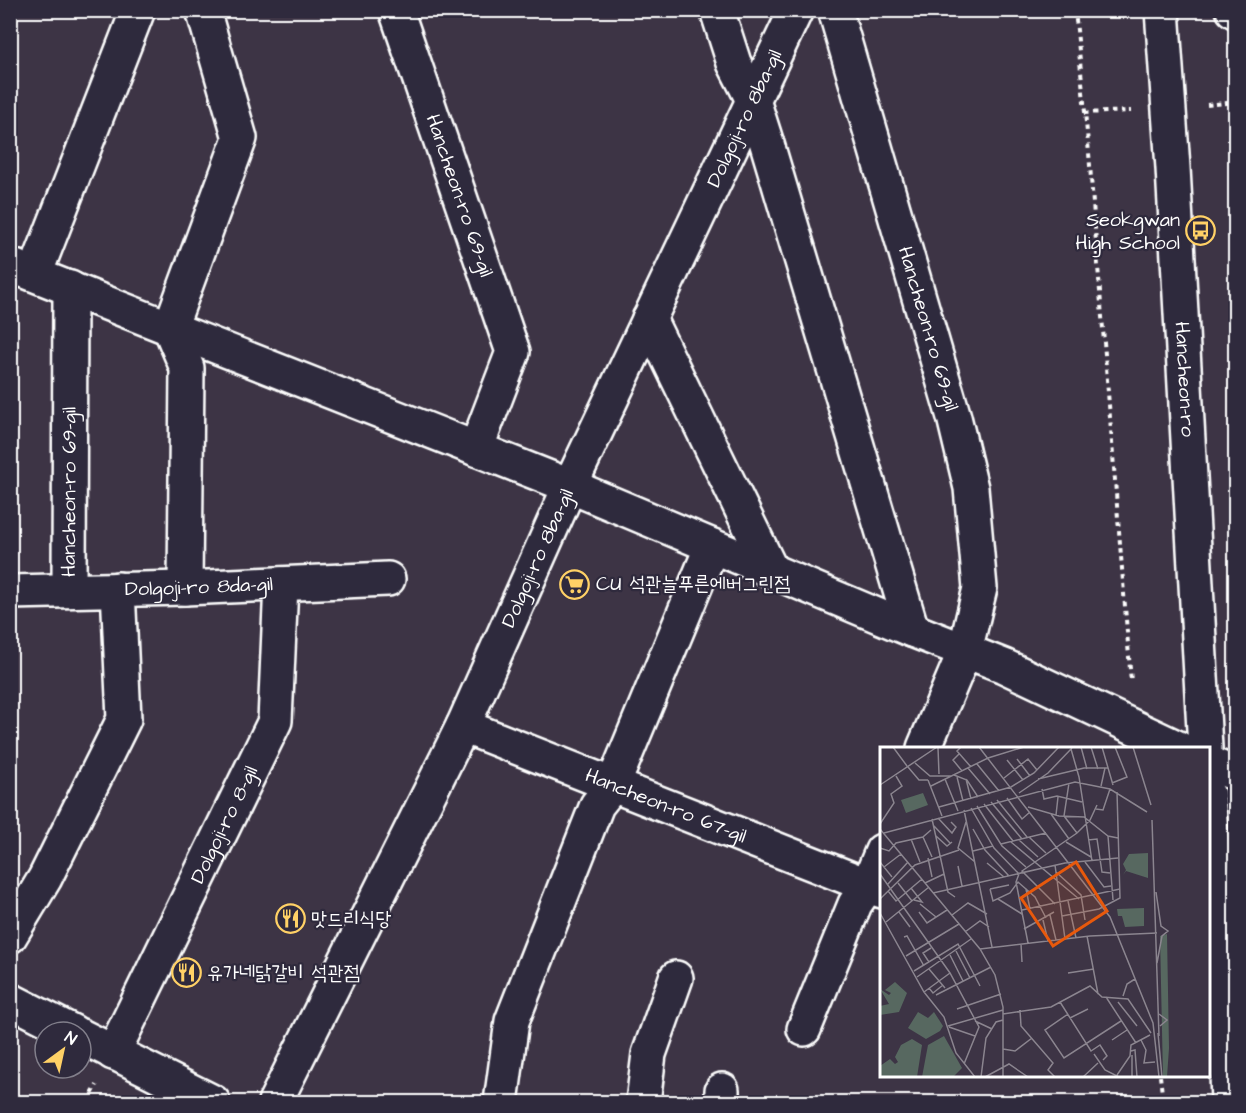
<svg xmlns="http://www.w3.org/2000/svg" width="1246" height="1113" font-family="'Architects Daughter','Poor Story',sans-serif">
<rect width="100%" height="100%" fill="#3d3445"/>
<filter id="ink" filterUnits="userSpaceOnUse"><feTurbulence type="fractalNoise" baseFrequency=".0167" numOctaves="2"/><feDisplacementMap in="SourceGraphic" scale="12" xChannelSelector="R" yChannelSelector="G"/><feConvolveMatrix kernelMatrix="1 2 1 2 8 2 1 2 1" color-interpolation-filters="sRGB"/></filter>
<g filter="url(#ink)">
<g fill="none" stroke-linecap="round" stroke-linejoin="round">
<defs>
<g id="street">
<path id="s1" d="M396 10 513 352 476 449"/>
<path d="M717 10 734 63 753 100 767 144 912 630"/>
<path id="s2" d="M835 10 954 417 971 488 980 588 965 651 924 748"/>
<path d="M1233 10 1236 12"/>
<path d="M10 265 570 486 912 630 1004 666 1178 748"/>
<path d="M35 274 138 10"/>
<path d="M649 319 771 570"/>
<path d="M185 588 187 368 170 328 240 138 203 10"/>
<path id="s3" d="M69 590 70 288"/>
<path id="s4" d="M10 592 185 588 388 579"/>
<path id="s5" d="M463 726 882 891"/>
<path d="M1208 763 1236 774"/>
<path d="M10 936 45 878 124 719 118 589"/>
<path d="M804 1029 855 904 868 885 882 851"/>
<path id="s6" d="M113 1053 275 721 281 584"/>
<path id="s7" d="M275 1102 463 726 570 486 796 10"/>
<path d="M501 1102 512 1021 597 805 613 785 712 546"/>
<path d="M643 1102 649 1054 676 978"/>
<path d="M722 1102V1090"/>
</g>
<g id="secondary">
<path id="s8" d="M1162 10 1173 168 1205 748"/>
<path d="M1208 795 1224 987 1228 1102"/>
<path d="M10 1000 73 1032"/>
<path d="M81 1036 213 1102"/>
</g>
</defs>
<use href="#street" stroke="#fff" stroke-width="38"/>
<use href="#secondary" stroke="#fff" stroke-width="38"/>
<path stroke="#fff" stroke-width="4" stroke-dasharray="4.5 4.5" stroke-linecap="butt" d="M1075 10 1089 153 1131 682
M1234 50 1236 74
M1207 105 1236 102
M1084 113 1131 111
M1160 1076 1163 1102
M88 1102 97 1085"/>
<use href="#street" stroke="#2f2a3d" stroke-width="33"/>
<use href="#secondary" stroke="#2f2a3d" stroke-width="33"/>
</g>
</g>
<defs>
<symbol id="bus-ring" viewBox="-11 -11 22 22"><circle r="9.5" fill="#2f2a3d" stroke="#ffd166" stroke-width="1.5"/><path d="M-5-6H5V4H4V6H2V4H-2V6H-4V4H-5ZM-3.5-4V0h7V-4ZM-3.5 1.2v1.5H-2V1.2ZM2 1.2v1.5H3.5V1.2Z" fill="#ffd166"/></symbol>
<symbol id="supermarket-ring" viewBox="-11 -11 22 22"><circle r="9.5" fill="#2f2a3d" stroke="#ffd166" stroke-width="1.5"/><path d="M-6-5.5h2.5l.6 2H6L4.5 2H-2.5L-4.4-4H-6ZM-1.5 3.2a1.3 1.3 0 1 0 .1 0ZM3 3.2a1.3 1.3 0 1 0 .1 0Z" fill="#ffd166"/></symbol>
<symbol id="restaurant-ring" viewBox="-11 -11 22 22"><circle r="9.5" fill="#2f2a3d" stroke="#ffd166" stroke-width="1.5"/><path d="M-5-6h1v4h1v-4h1v4h1v-4h1v5L-1.5 .5V6h-2V.5L-5-1ZM5-6V6H3V1.5H1.5Q1.5-4 5-6Z" fill="#ffd166"/></symbol>
</defs>
<g fill-rule="evenodd">
<use href="#bus-ring" x="1184" y="214" width="33" height="33"/>
<use href="#supermarket-ring" x="558" y="568" width="33" height="33"/>
<use href="#restaurant-ring" x="274" y="902" width="33" height="33"/>
<use href="#restaurant-ring" x="170" y="956" width="33" height="33"/>
</g>
<g text-anchor="middle" dominant-baseline="central" stroke-width="4.5" stroke-linejoin="round" paint-order="stroke">
<g font-size="20" fill="#fff" stroke="#2f2a3d">
<text stroke="none"><textPath href="#s7" startOffset="1090">Dolgoji-ro 8ba-gil</textPath></text>
<text stroke="none"><textPath href="#s1" startOffset="196">Hancheon-ro 69-gil</textPath></text>
<text stroke="none"><textPath href="#s2" startOffset="332">Hancheon-ro 69-gil</textPath></text>
<text stroke="none"><textPath href="#s8" startOffset="370">Hancheon-ro</textPath></text>
<text stroke="none"><textPath href="#s3" startOffset="98">Hancheon-ro 69-gil</textPath></text>
<text stroke="none"><textPath href="#s7" startOffset="604">Dolgoji-ro 8ba-gil</textPath></text>
<text stroke="none"><textPath href="#s4" startOffset="189">Dolgoji-ro 8da-gil</textPath></text>
<text stroke="none"><textPath href="#s5" startOffset="218">Hancheon-ro 67-gil</textPath></text>
<text stroke="none"><textPath href="#s6" startOffset="254">Dolgoji-ro 8-gil</textPath></text>
</g>
<g font-size="20" fill="#fff" stroke="#2f2a3d" text-anchor="start">
<text x="1180" y="220" text-anchor="end">Seokgwan<tspan x="1180" dy="23">High School</tspan></text>
<text x="596" y="584">CU 석관늘푸른에버그린점</text>
<text x="311" y="919">맛드리식당</text>
<text x="207" y="973">유가네닭갈비 석관점</text>
</g>
</g>
<g transform="translate(880 747)">
<rect width="330" height="330" fill="#3d3445"/>
<path d="M43 46 48 58 26 66 21 53ZM268 106V131L246 124 243 128 246 123 243 117 249 107ZM264 161V179L245 180 242 169H238L237 162Z" fill="#576860"/>
<path d="M15 235 27 246 19 265 0 268V259L9 257 0 242 9 248 11 246 5 243ZM64 289 82 321 73 330H42L48 298ZM32 292 42 298 37 330H0V319L10 312 15 317 18 315 15 310 21 298Z" fill="#576860"/>
<path d="M287 187 289 301 287 330H283L280 189ZM38 265 48 271 54 265 63 279 60 284 46 292 28 281Z" fill="#576860"/>
<path fill="none" stroke="#8b858f" stroke-width="1.5" d="M13 0 27 19M81 0 77 4 91 20M99 0 230 170 273 276 279 330M201 0 207 22M211 0 218 22M222 0 233 38M253 0 271 58M58 1 59 27M191 2 199 30 212 114M79 7 73 13 82 24M137 12 150 29M127 13 143 33M35 16 50 29H71M97 17 119 44M28 20 39 33H48M88 21 110 47M74 28 87 33 98 50M77 30 83 54M124 31 148 12 157 23M65 32 78 64M86 32 91 52M158 32 204 21H228M48 33 62 69M189 36 184 69 197 86M232 36 247 30 235 0M0 38 57 0M51 39 108 11 144 0M221 39 225 21M162 42 164 52 177 49 202 55M139 46 168 26 192 1M127 51 142 72 150 65M117 53 147 90M111 55 142 92M104 57 133 94M97 59 122 99 146 120M59 60 131 40 154 26 179 0M148 60 179 69 204 70 228 89 238 91M91 61 114 101 139 127 136 135 148 196M216 62 223 63 230 42M84 63 112 200M171 67 189 92M176 68 178 50M58 71 72 86 76 80 71 75M52 72 68 145 75 150M272 73 279 289M86 75 78 101 95 115M0 77 14 56 11 47 22 39 16 29M54 79 70 96M0 82 100 202 115 228 123 260V330M93 82 105 103 129 129M51 83 43 90 52 110M4 86 195 35 230 42 267 65M56 89 67 99 72 95M228 89 233 153M149 90 166 106M31 92 40 115M139 93 158 110M208 93 217 92 222 125 230 126M131 95 199 152M186 95 211 110M121 97 166 86M0 101 9 104 16 96 43 90M93 104 113 99M48 111 52 130M0 115 12 130M205 115 224 140 231 139M107 116 124 130M175 118 185 192M78 119 82 139M4 120 21 107M176 125 201 148 205 173M0 127 70 226 99 280 84 317M18 136 32 154M45 136 64 127M8 137 28 115M31 141 42 155 34 153M110 142 113 154 130 146 138 135 155 150 166 171M110 142 129 138M146 142 150 162M8 144 16 154 42 132M276 145 281 179 288 184 282 189 277 216M53 146 185 116 238 111M0 152 35 118 79 103M118 152 142 167M188 154 196 191M40 157 56 170M175 157 142 124 197 86 210 73 217 58M142 163 240 142M19 165 30 180M39 165 47 176 67 163M0 166 44 245 64 270 76 306 95 330M72 168 88 156 107 167M170 168 176 193M182 169 219 162 240 151 237 45M163 173 168 194M6 175 49 140M144 182 174 165M85 185 100 174 109 180M207 189 218 247M24 190 27 189 44 219M141 197 142 215M100 202 210 189 277 186M76 204 90 231M70 208 83 234M26 209 79 177M49 215 43 206 51 201M49 222 65 241M34 224 78 197 100 239M188 226 214 222M37 230 91 192M49 241 53 246 63 238M44 245 70 226M56 248 111 220M243 249 247 237 255 232M226 250 256 296M180 255 211 304 220 298 227 309 223 313M238 255 257 279M77 262 121 247M140 263 141 279 173 316 168 323 175 330M123 267 171 260 210 239 222 250 248 252 271 286M188 267 165 283 184 311 241 274M279 267 287 273 280 279M190 271 208 262M95 274 112 282M68 279 123 263M69 280 95 289M278 286 282 330M232 293 247 283M261 293 266 303 264 316 275 315M123 302 135 304 152 291M251 304 255 303 257 330M214 307 225 323 239 330M252 308V330M237 328 250 309 251 298 270 288M101 330 106 291 116 275 123 273M105 330 129 317 148 330M203 330 218 316"/>
<path fill="#e8590c" fill-opacity="0.15" stroke="#e8590c" stroke-width="3" d="M196 115 227 164 173 199 141 151Z"/>
<rect width="330" height="330" fill="none" stroke="#fff" stroke-width="3"/>
</g>
<rect width="1246" height="1113" fill="none" stroke="#2f2a3d" stroke-width="36"/>
<rect x="18" y="18" width="1210" height="1077" fill="none" stroke="#fff" stroke-width="2" filter="url(#ink)"/>
<g transform="translate(63 1050) rotate(33)"><circle r="28" fill="#2f2a3d" stroke="#827f8b" stroke-width="1.5"/>
<path d="M0-4.5L10 22L0 15L-10 22Z" fill="#ffd166"/>
<text y="-9" font-size="16" font-weight="bold" text-anchor="middle" fill="#ffffff">N</text>
</g>
</svg>
